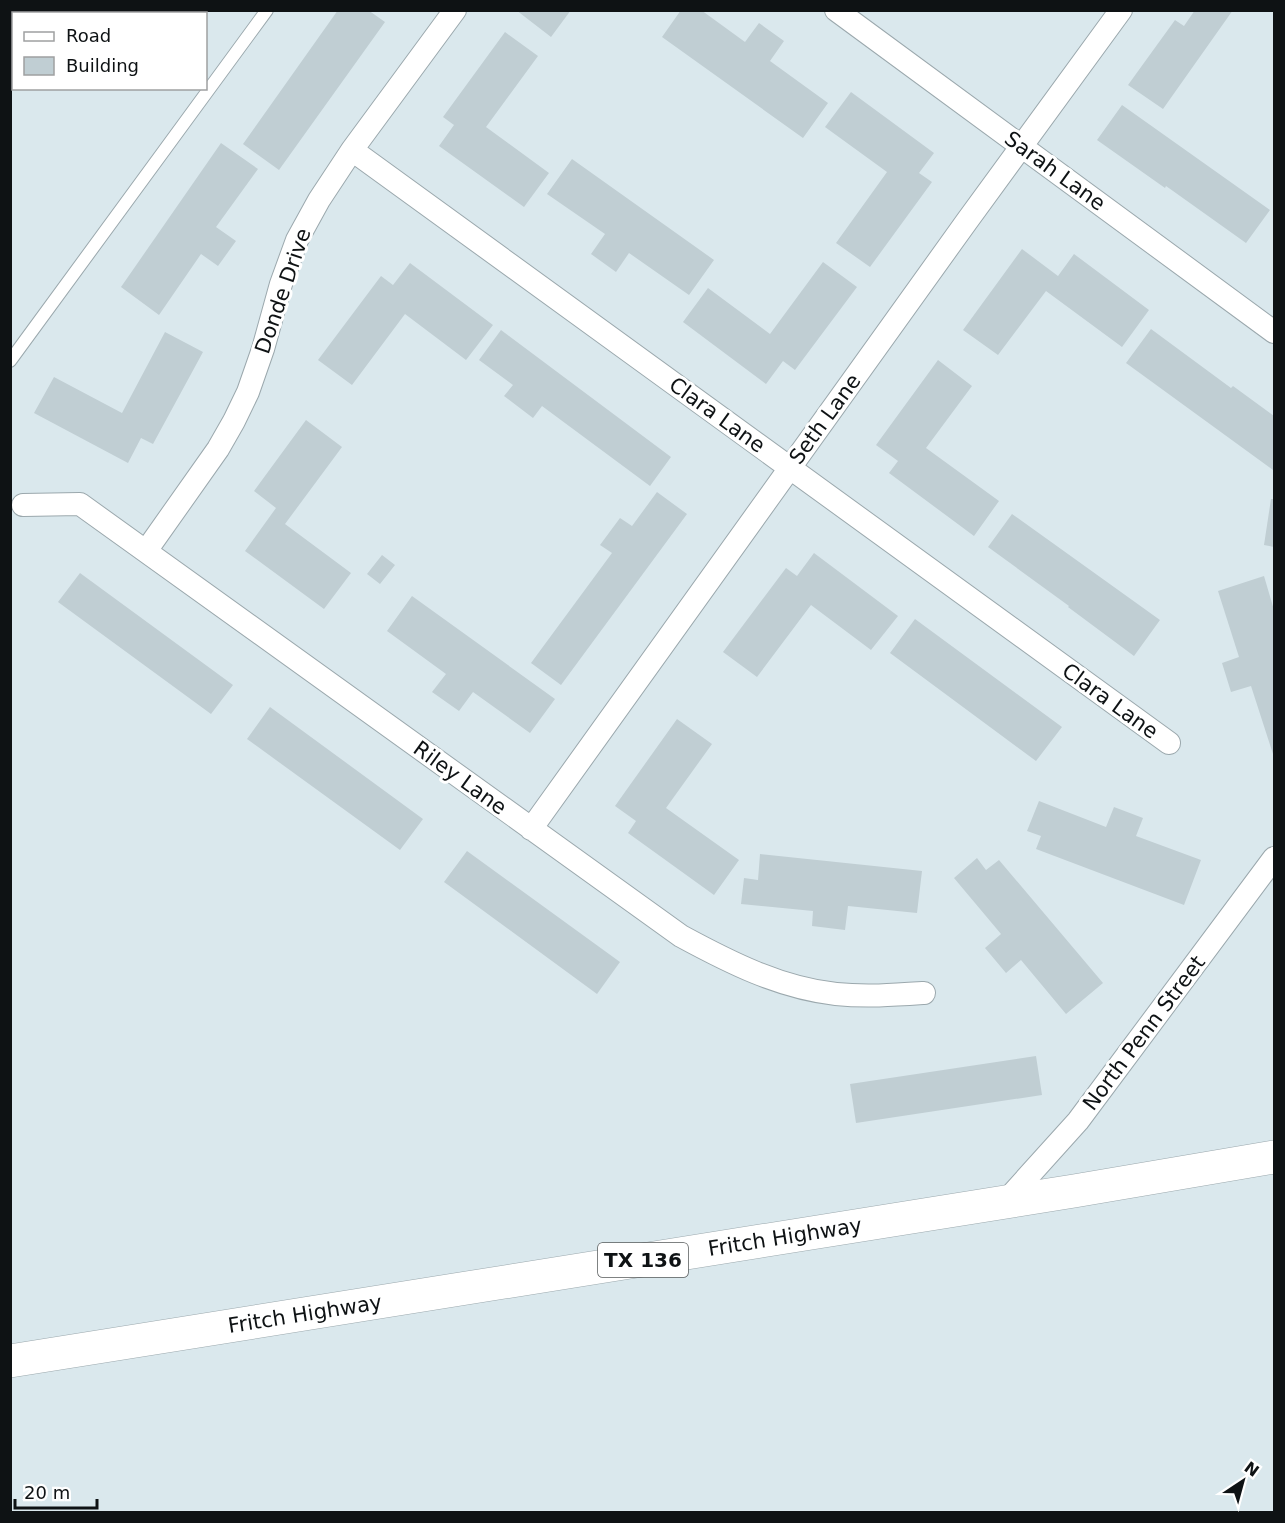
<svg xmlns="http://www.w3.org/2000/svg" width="1285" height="1523" font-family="'DejaVu Sans',sans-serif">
<rect width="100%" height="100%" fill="#dae8ed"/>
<path fill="#c0ced3" d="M338 10H368L385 22 279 170 243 144Z
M516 10H571L551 37Z
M681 10H701L745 42 759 23 784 41 770 61 828 103 803 138 662 37Z
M1195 10H1233L1163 109 1128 85 1175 20 1184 26Z
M505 32 538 56 486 127 549 173 524 207 439 146 454 125 443 117Z
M851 92 934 153 919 173 932 182 870 267 836 243 887 172 825 127Z
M1122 105 1270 210 1246 243 1166 186 1165 188 1097 140Z
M221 143 258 169 216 227 236 241 218 266 201 254 159 315 121 287Z
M572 159 714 260 689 295 629 253 616 272 591 254 605 234 547 194Z
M1022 249 1058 276 1074 254 1149 310 1122 347 1046 291 998 355 963 330Z
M823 262 857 287 795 370 783 361 766 384 683 322 708 288 770 334Z
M410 263 493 325 466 360 405 314 352 385 318 360 381 276 393 285Z
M1151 329 1231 388 1233 386 1274 416V468L1273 470 1126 363Z
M501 330 671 457 650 486 542 406 533 418 504 396 513 385 479 360Z
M165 332 203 352 153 444 141 438 128 463 34 413 54 377 122 413Z
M938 360 972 386 926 448 999 501 974 536 889 473 898 461 876 445Z
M306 420 342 447 285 524 351 573 324 609 245 551 276 508 254 491Z
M657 492 687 514 561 685 531 663 612 553 600 545 620 518 632 526Z
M1271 499H1274V547L1264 545Z
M1012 514 1160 620 1134 656 1068 607 1069 606 988 547Z
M814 553 898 616 871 650 811 605 757 677 723 652 786 568 797 576Z
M382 555 395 565 380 584 367 574Z
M80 573 233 685 211 714 58 602Z
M1264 576 1274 610V754H1273L1251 686 1231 692 1222 663 1239 657 1218 591Z
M412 596 555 699 530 733 473 692 459 711 432 692 446 674 387 631Z
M915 619 1062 727 1036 761 890 653Z
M270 707 423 819 400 850 247 739Z
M677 719 712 744 666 808 739 860 714 895 628 833 636 821 615 806Z
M1039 801 1106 827 1114 807 1143 818 1136 836 1201 860 1184 905 1036 849 1041 836 1027 831Z
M467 851 620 962 597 994 444 882Z
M760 854 922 871 917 913 848 906 845 930 812 926 813 911 741 904 744 878 758 880Z
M977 858 986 870 999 860 1103 983 1066 1014 1021 960 1006 973 985 948 1001 934 954 878Z
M1036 1056 1042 1095 856 1123 850 1084Z"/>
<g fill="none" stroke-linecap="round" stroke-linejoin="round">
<defs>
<path id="service" d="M10 361 267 10"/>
<path id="minor" d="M836 10 1274 332
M352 150 1169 743
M23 505 80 504 681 936C729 962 780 988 836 994 865 997 894 995 924 993
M146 551 218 449 234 421 248 392 263 349 281 284 297 240 319 200 352 150 455 10
M531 829 967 221 1121 10
M1005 1202 1078 1121 1274 858"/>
<path id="primary" d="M10 1361 1074 1191 1274 1157"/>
</defs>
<use href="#service" stroke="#9ba8ad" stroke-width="14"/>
<use href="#minor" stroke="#9ba8ad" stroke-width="24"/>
<use href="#primary" stroke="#9ba8ad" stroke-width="34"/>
<use href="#service" stroke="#fff" stroke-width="12"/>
<use href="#minor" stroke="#fff" stroke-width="22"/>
<use href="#primary" stroke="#fff" stroke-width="33"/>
</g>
<g text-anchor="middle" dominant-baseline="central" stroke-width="6" stroke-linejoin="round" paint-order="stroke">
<rect fill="#fff" stroke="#56595a" stroke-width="1.5" x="598" y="1243" width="90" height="34" rx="4.5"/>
<g font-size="20" font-weight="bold" fill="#0e1214">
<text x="643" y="1260">TX 136</text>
</g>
<g font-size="21" fill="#0e1214" stroke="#fff">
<text transform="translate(1055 171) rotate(36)">Sarah Lane</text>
<text transform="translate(283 291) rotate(-71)">Donde Drive</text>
<text transform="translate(717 415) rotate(36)">Clara Lane</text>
<text transform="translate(825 419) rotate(-54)">Seth Lane</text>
<text transform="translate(1110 701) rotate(36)">Clara Lane</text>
<text transform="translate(460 778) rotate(36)">Riley Lane</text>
<text transform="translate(1144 1033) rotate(-53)">North Penn Street</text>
<text transform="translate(785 1237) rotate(-9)">Fritch Highway</text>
<text transform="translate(305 1314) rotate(-9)">Fritch Highway</text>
</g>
</g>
<rect width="1285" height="1523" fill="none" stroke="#0e1214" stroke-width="24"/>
<rect x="12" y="12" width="195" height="78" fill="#ffffff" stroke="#9fa0a1" stroke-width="1.5"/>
<rect x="24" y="32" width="30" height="9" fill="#ffffff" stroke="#9fa0a1" stroke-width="1.5"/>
<text x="66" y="42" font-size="18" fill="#0e1214">Road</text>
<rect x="24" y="57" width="30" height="18" fill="#c0ced3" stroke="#9fa0a1" stroke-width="1.5"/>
<text x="66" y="72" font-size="18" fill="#0e1214">Building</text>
<g transform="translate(1243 1481) rotate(36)" stroke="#ffffff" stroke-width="4.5" paint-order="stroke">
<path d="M0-4.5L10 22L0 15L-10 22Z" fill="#0e1214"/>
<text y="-9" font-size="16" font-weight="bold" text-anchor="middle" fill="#0e1214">N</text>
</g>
<path d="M15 1499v9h82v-9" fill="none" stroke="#0e1214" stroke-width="3"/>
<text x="24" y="1499" font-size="18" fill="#0e1214" stroke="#ffffff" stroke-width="4.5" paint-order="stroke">20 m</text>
</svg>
